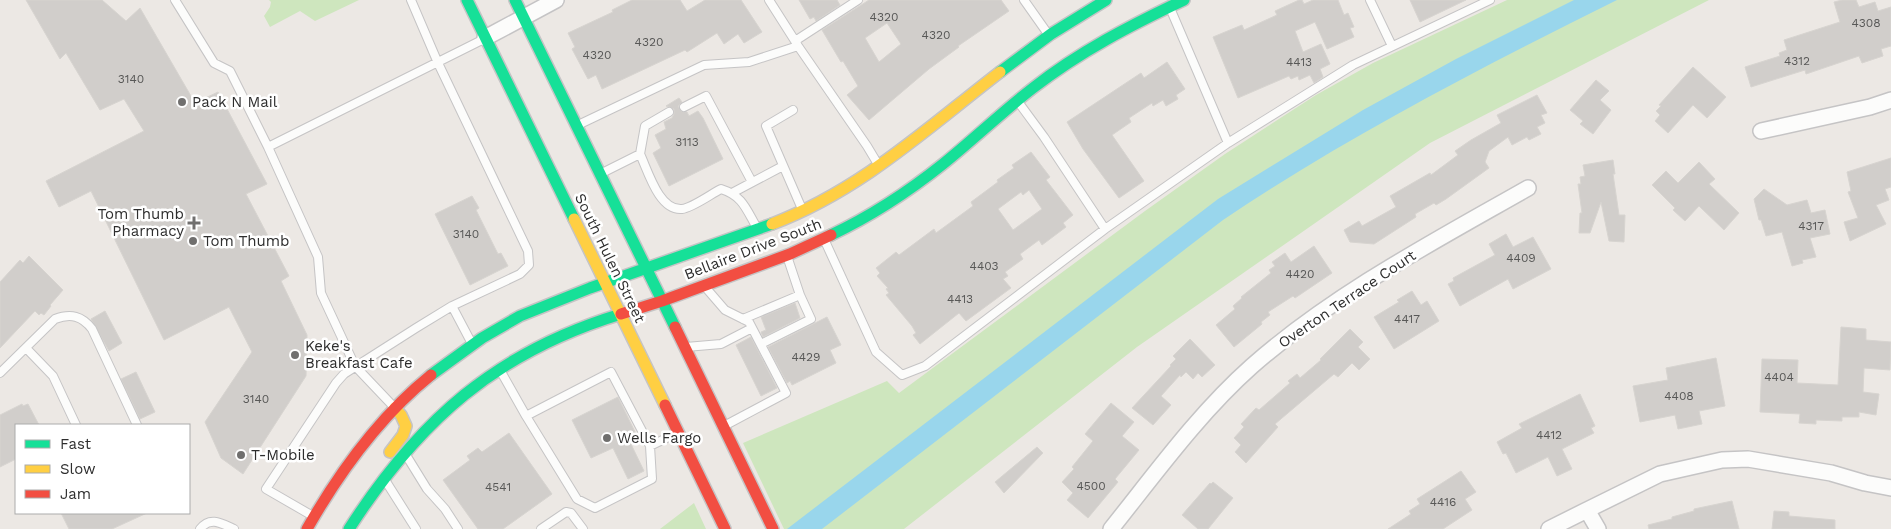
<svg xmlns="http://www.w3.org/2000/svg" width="1891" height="529" font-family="'Work Sans',sans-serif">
<rect width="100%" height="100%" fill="#ece8e4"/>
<path fill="#cee6be" d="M269 0H359L315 21 300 11 270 27 264 16 270 7 271 2Z
M1507 0H1709L1430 143 1137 347 904 529H784L743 443 887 381 899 393 1145 211 1225 154 1316 95 1373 63Z
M694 503 706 529H660Z"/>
<path fill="#99d6ec" d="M1574 0H1617C1482 67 1348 136 1223 220L822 529H787L1218 199 1363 110 1456 59Z"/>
<path fill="#d1cecb" stroke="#d7d4d0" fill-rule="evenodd" d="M26 0H102L126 21 140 8 195 103 218 92 267 184 246 194 289 276 281 281 307 335 306 376 243 474 221 458 205 422 252 352 229 307 164 340 91 191 59 207 46 181 144 131 124 99 100 110 66 53 60 59Z
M632 0H680L687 11 705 0H741L762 32 744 43 738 34 724 44 717 33 687 52 685 50 602 89 596 75 588 79 572 49 575 47 568 33 613 12 612 10Z
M799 0H837L840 5 816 21 814 17 810 19Z
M869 0H1001L1009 11 958 46 959 47 929 69 869 120 847 95 858 86 843 61 841 62 822 30ZM887 23 901 44 879 62 865 38Z
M1299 0H1302L1304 4 1313 0H1338L1344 15 1348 13 1354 27 1350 28 1354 37 1327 49 1315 22 1295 31 1303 52 1321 44 1330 64 1320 69 1323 77 1314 83 1310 75 1299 80 1298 76 1291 79 1289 76 1238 98 1213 37 1242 25 1244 30 1277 15 1275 11Z
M1410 0H1466L1420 22Z
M1842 0H1856L1859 7 1875 2 1878 11 1891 7V46L1881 49 1883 56 1862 63 1859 56 1806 74 1805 70 1751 87 1745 67 1780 56 1779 53 1787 50 1784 40 1840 22 1834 2Z
M1167 62 1185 89 1176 95 1178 99 1166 106 1163 100 1153 106 1152 103 1129 118 1131 122 1112 135 1144 181 1119 198 1083 149 1067 122 1141 73 1144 78Z
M1693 67 1726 97 1707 118 1693 105 1668 133 1655 121 1660 115 1656 111 1661 106 1659 105Z
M1596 80 1609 91 1600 100 1611 110 1593 134 1580 124 1583 121 1570 110Z
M1537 95 1547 113 1541 115 1545 123 1537 127 1541 134 1529 140 1527 137 1512 145 1508 137 1489 151 1485 162 1489 168 1446 199 1436 205 1434 203 1415 214 1416 217 1374 244 1350 242 1344 230 1359 221 1362 226 1396 207 1390 196 1430 173 1431 175 1458 155 1455 151 1471 140 1501 123 1497 115Z
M679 98 682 102 678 106 681 111 687 112 689 116 698 111 703 118 723 159 669 186 653 153 661 148 655 135 666 129 664 122 672 118 674 114V109L666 106Z
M1031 152 1050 177 1046 180 1073 215 1063 223 1066 227 1042 245 1039 240 1020 254 1023 259 1005 272 1008 276 1003 279 1011 288 966 321 959 313 920 344 913 335 916 333 912 326 886 295 889 293 886 289 888 288 877 276 880 273 876 268 896 252 899 255 934 229 936 233 973 206 971 202 998 182 997 180 1014 168 1012 165ZM1029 190 1042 209 1013 230 998 209 1021 192 1023 195Z
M1891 158V187L1885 189 1889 200 1876 205 1886 224 1850 241 1844 222 1858 218 1848 192 1851 191 1847 172Z
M1613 160 1615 174H1613L1619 215H1625L1624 242 1609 241 1601 202 1590 233H1579L1580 213H1582L1578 184H1581L1580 177 1585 176 1583 165Z
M1699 162 1715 179 1709 184 1739 213 1724 230 1699 206 1685 221 1673 210 1675 208 1652 185 1666 171 1678 183Z
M1764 189 1787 205 1807 200 1811 213 1825 210 1830 234 1810 238 1816 257 1802 260 1803 263 1792 266 1782 232 1766 236 1761 220H1759L1754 199Z
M472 196 479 208 476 210 498 254 501 253 508 266 470 285 435 214Z
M1506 234 1513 247 1533 237 1551 269 1513 289 1508 279 1460 306 1448 284 1454 281 1453 278 1495 255 1489 244Z
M1314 246 1332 273 1295 298 1293 296 1268 312 1270 315 1261 322 1262 324 1234 347 1216 325 1235 309 1233 306 1242 298 1241 297 1271 273 1269 270 1275 266 1272 262 1285 253 1291 262Z
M29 256 63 290 50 305 51 306 44 315 41 313 39 315 35 311 0 348V282L20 260 23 263Z
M1412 291 1421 305 1427 301 1439 321 1394 349 1374 317 1399 302 1397 300Z
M795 303 800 318 763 337 761 332 766 330 761 317Z
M105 311 122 343 109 351 91 319Z
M827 317 841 345 830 350 836 363 792 385 790 381 787 383 768 347Z
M1841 327 1866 329V340L1891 342 1890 370 1864 368 1863 392 1879 394 1876 415 1859 412V417H1842V421L1816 420V424L1799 423 1800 414 1760 412 1762 359 1798 360 1797 383 1838 385Z
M1350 329 1363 342 1358 347 1370 359 1359 370 1352 363 1338 377 1334 374 1275 424 1278 427 1246 463 1235 452 1241 445 1234 438 1244 427 1241 424 1256 408 1259 410 1290 383 1288 381 1297 374 1300 378 1321 360 1320 359Z
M751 337 777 388 761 396 736 345Z
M1190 339 1215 365 1202 377 1198 373 1193 379 1186 372 1181 377 1180 375 1161 396 1171 405 1153 425 1132 408 1171 366 1170 365 1176 359 1173 356Z
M1716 358 1725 406 1699 411 1702 424 1678 429 1675 415 1640 422 1633 386 1668 380 1666 368Z
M136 372 155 412 140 419 121 379Z
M1580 394 1595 426 1591 428 1594 433 1562 449 1572 469 1557 476 1548 457 1516 473 1506 453 1503 454 1497 442 1522 428 1519 424Z
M618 397 637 436 629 440 644 471 628 479 613 448 591 458 572 420Z
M1111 403 1134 422 1122 436 1139 450 1115 479 1118 482 1088 518 1067 500 1073 493 1062 482 1074 469 1072 467 1093 441 1085 434Z
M22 404 23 406 28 404 39 425H16V459L0 467V415Z
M509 433 552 494 503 529H478L443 480 470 460 467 456 478 448 482 452Z
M1037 447 1043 453 1004 493 995 482Z
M1461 471 1476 492 1465 499 1472 510 1443 529H1388L1411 514 1409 511 1420 504 1417 499Z
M1213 482 1233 498 1208 529H1198L1182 515 1210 483 1211 484Z
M1732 501 1739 529H1649L1648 525 1672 519V517L1694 511V509Z
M1774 511 1789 512V516L1835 520V529H1772Z
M61 513H147L112 529H69Z"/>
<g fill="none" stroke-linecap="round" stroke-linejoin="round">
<defs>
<path id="lane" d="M175 0 214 63 230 71 268 147 318 257 321 293 355 366 393 406
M769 0 797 44
M1024 0 1048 34
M1370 0 1392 46
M1170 8 1228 143
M795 41 858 0
M1019 103 1044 137 1105 229
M684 107 706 96 752 182
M793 110 766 126 802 209
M578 125 704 65 749 62 798 46 867 146 879 166
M268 147 484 39
M640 154 645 126 669 112
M602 173 640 154C648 171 659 211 682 209 692 208 711 194 721 189 743 196 746 209 757 228
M732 193 783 166
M824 239 876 352 902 375 925 366 1105 229 1228 143 1353 65 1490 0
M706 288 725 310 749 322 786 393 724 426
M452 306 471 342
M743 319 800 295 787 256
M761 344 811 319 800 295
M686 347 721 344 752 328
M26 348 53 376 76 425
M500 370 526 416 577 499 595 508 652 479 650 446 611 372 526 416
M0 373 55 319C71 313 82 316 92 329L137 425
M650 446 675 434
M406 455 427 489 445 509 458 529
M385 480 416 529
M311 515 266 489 336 383 344 374 416 328 452 306 520 274 529 265 528 251 438 63 411 0
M200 529C210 516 221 523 234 529
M541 529 566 512 571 513 583 529"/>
<path id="street" d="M485 38 556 0
M1761 131 1870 107 1891 100
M1587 510 1660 474 1722 460 1748 459 1831 473 1865 483 1891 488
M1111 529C1155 474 1199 413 1252 366 1334 294 1433 242 1528 188
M1549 529 1587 510 1598 529"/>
<path id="fast" d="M467 0 574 219
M515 0 675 327
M1000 72 1051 34 1106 0
M831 235C871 216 908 192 943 164 974 139 1002 112 1033 88 1079 52 1131 25 1184 0
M431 375 482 338 520 316 590 288 772 224
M349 529C419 420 496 352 621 314"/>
<path id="slow" d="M574 219 665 405
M772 224C861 190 926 129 1000 72
M390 452 403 435 406 426 401 415 395 408"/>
<path id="jam" d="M621 314 662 301 790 254 831 235
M675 327 773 529
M665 405 725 529
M307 529C340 471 379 417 431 375"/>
</defs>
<use href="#lane" stroke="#c5c4c5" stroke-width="10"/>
<use href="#street" stroke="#c5c4c5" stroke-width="18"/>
<use href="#fast" stroke="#c5c4c5" stroke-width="14"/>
<use href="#slow" stroke="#c5c4c5" stroke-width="14"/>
<use href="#jam" stroke="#c5c4c5" stroke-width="14"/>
<use href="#lane" stroke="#fcfcfb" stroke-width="8"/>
<use href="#street" stroke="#fcfcfb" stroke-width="15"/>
<use href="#fast" stroke="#16e098" stroke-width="11"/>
<use href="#slow" stroke="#ffcf43" stroke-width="11"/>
<use href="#jam" stroke="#f24e42" stroke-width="11"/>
</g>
<g fill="#706f6e" stroke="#fff" stroke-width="2">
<circle cx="182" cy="102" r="5"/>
<path d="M191.5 215.5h5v5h5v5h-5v5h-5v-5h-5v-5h5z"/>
<circle cx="193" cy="241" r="5"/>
<circle cx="295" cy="355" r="5"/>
<circle cx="607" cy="438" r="5"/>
<circle cx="241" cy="455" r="5"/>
</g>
<g text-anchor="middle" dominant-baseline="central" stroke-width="5" stroke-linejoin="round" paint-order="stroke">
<g font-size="12" fill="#585857">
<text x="884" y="17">4320</text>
<text x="1866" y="23">4308</text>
<text x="936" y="35">4320</text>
<text x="649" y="42">4320</text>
<text x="597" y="55">4320</text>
<text x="1797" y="61">4312</text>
<text x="1299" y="62">4413</text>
<text x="131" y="79">3140</text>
<text x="687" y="142">3113</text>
<text x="1811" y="226">4317</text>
<text x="466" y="234">3140</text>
<text x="1521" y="258">4409</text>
<text x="984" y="266">4403</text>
<text x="1300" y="274">4420</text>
<text x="960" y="299">4413</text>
<text x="1407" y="319">4417</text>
<text x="806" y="357">4429</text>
<text x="1779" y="377">4404</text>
<text x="1679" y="396">4408</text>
<text x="256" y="399">3140</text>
<text x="1549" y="435">4412</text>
<text x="1091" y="486">4500</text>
<text x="498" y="487">4541</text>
<text x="1443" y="502">4416</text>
</g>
<g font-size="15" fill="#2e2e2e" stroke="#fff" text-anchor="start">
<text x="192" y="102">Pack N Mail</text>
<text x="184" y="214" text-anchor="end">Tom Thumb<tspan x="184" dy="17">Pharmacy</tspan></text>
<text x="203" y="241">Tom Thumb</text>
<text x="305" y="346">Keke's<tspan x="305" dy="17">Breakfast Cafe</tspan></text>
<text x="617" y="438">Wells Fargo</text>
<text x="251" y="455">T-Mobile</text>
</g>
<g font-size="15" fill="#2e2e2e" stroke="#fff">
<text transform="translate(753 249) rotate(-21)">Bellaire Drive South</text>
<text transform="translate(610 258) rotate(64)">South Hulen Street</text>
<text transform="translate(1347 299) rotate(-34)">Overton Terrace Court</text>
</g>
</g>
<rect x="15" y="424" width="175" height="90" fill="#ffffff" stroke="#ababab"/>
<rect x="25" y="440" width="25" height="8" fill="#16e098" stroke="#ababab"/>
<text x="60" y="449" font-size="15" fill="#2e2e2e">Fast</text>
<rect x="25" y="465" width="25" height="8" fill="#ffcf43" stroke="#ababab"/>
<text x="60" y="474" font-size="15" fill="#2e2e2e">Slow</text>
<rect x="25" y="490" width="25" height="8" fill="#f24e42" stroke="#ababab"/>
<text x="60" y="499" font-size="15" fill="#2e2e2e">Jam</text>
</svg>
